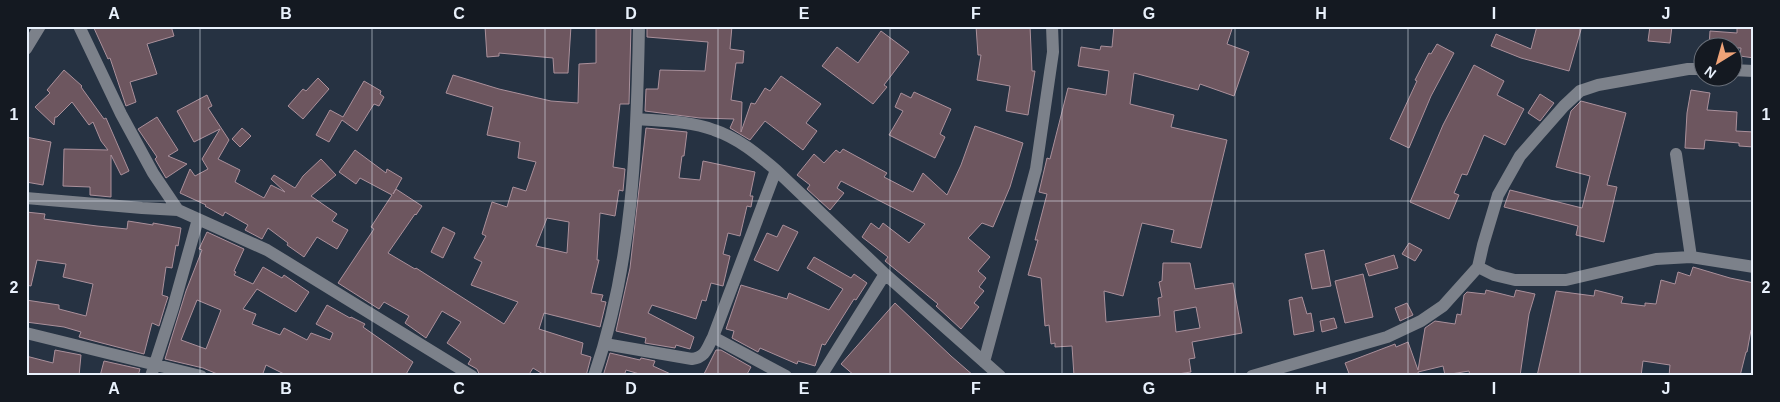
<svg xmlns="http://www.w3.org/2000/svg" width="1780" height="402" font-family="Arial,sans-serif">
<rect width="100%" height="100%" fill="#263242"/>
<path fill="#6d565f" stroke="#aa909b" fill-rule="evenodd" d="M93 26H171L174 36 147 44 157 74 130 82 136 102 126 106 110 58 108 59Z
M485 26H571L568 73H554L553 58 499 53V56L487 57Z
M596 26H631L629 104H620L613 167 625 169 623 191 619 190 615 216 600 213 597 260H599L591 293 603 295 601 301 606 302 600 327 544 313 539 329 583 343 581 354 591 357 586 376H546L533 368 528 376H480L477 369 468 364 471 359 447 343 461 322 442 311 426 338 405 323 409 316 384 302 379 309 338 283 374 229 371 227 392 195 360 178 356 184 339 172 355 150 386 173 387 169 402 178 393 194 396 189 422 206 416 215 415 214 388 253 415 269 416 268 504 324 518 302 471 285 482 262 474 258 486 236 482 234 492 202 507 207 513 187 526 191 536 162 518 158 520 142 487 135 493 107 446 93 453 75 499 89 551 101 578 103 579 64 596 63ZM547 218 569 222 567 253 536 246Z
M647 26H732L730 49 744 51 743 63H736L731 100 742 102 741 132 751 103 755 104 765 88 770 91 781 76 821 104 806 123 817 131 803 150 765 121 750 140 730 128 734 119 700 118 645 111 646 89H658L660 70 705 71 708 42 647 37Z
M976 26H1030L1032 71H1035L1028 115 1006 111 1010 86 977 80 981 55H978Z
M1114 26H1233L1227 44 1249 52 1234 96 1200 84 1198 90 1134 73 1130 104 1174 115 1171 127 1227 140 1201 248 1171 242 1174 230 1142 223 1123 296 1104 291 1106 322 1160 316 1158 298 1162 297 1159 282 1162 281 1163 263H1190L1195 289 1233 283 1242 333 1192 342 1195 358 1189 359 1191 372 1165 376H1074L1072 346 1055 347V343L1051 344 1049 325 1045 326 1041 278 1028 275 1038 240H1035L1047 194 1039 192 1047 158 1050 159 1068 88 1106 95 1109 71 1078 66 1081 47 1100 50 1101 46 1112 47ZM1196 307 1200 328 1176 332 1174 311Z
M1537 26H1582L1569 71 1521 58 1491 46 1496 34 1531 49Z
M1650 26H1672L1670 43 1648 41Z
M1737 26H1754V58L1740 56 1741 48H1709L1710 31 1737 33Z
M881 31 909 52 884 85 887 87 873 104 822 66 837 47 858 63Z
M1437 44 1454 53 1431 96 1409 148 1390 139 1417 81 1415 80 1429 53 1431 54Z
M1474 65 1504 81 1497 95 1524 109 1505 145 1484 135 1467 175 1462 174 1454 193 1459 195 1449 219 1410 202 1443 125Z
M64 70 82 86 81 87 104 119 106 118 129 171 121 175 111 155V197L90 195V187L63 186 64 149 108 150 101 141 93 122 89 125 72 102 57 117H55L54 125 35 107 50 93 47 90Z
M318 78 329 89 303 119 288 106 303 89 306 91Z
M364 81 381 91 380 94 384 97 379 106 374 104 357 131 342 120 329 142 316 135 330 110 343 117Z
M1691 90 1710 93 1707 110 1737 112 1736 131 1754 132V147L1739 146V143L1705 140 1704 149 1685 148 1687 113Z
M914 92 951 109 940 134 945 137 935 158 889 135 903 111 895 107 901 93 911 98Z
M1540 94 1554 103 1540 121 1528 113Z
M207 95 212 106 208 108 229 140 218 159 240 170 235 182 264 198 271 185 285 192 271 179 274 175 295 188 303 176 321 159 336 175 311 196 337 214 332 221 348 230 337 249 317 237 304 257 287 245 288 243 268 228 262 239 245 230 248 225 225 212 223 216 205 206 206 205 180 193 190 169 195 176 208 169 202 159 220 129 194 142 177 111Z
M1581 101 1626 113 1607 185 1617 187 1604 242 1576 235 1578 226 1504 207 1510 190 1582 208 1590 176 1556 167 1571 111Z
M157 117 178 150 168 156 187 164 166 178 155 159 157 157 138 129Z
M975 126 1023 143 1010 187 993 227 982 223 968 238 990 257 978 271 986 278 979 287 984 291 974 303 979 307 961 329 936 306 938 304 885 261 888 257 862 237 871 223 879 229 883 223 909 243 925 224 841 181 837 188 844 193 830 210 807 189 810 185 797 175 814 154 824 163 836 150 840 153 843 149 887 173 884 177 913 192 923 173 947 195 961 165Z
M242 128 251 136 240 147 232 139Z
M646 128 687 132 684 156H682L679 178 700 180 703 161 755 172 750 196H753L751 207 747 206 740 236 728 233 723 254 730 256 723 286 711 283 706 301 702 300 696 319 652 305 648 313 694 337 690 349 676 345 675 348 645 343 646 338 616 331 630 268Z
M26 137 51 142 43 185 26 182V159L28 149H26Z
M26 212 45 214 44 219 97 226 127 229 128 221 153 225V223L181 228 178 246 176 245 172 268 166 267 162 295 168 297 165 306 159 326 152 323 144 354 79 337 81 332 64 327 26 322V300L59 305V309L86 316 93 284 63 277 66 264 37 260 31 286 26 285Z
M783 225 798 232 778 271 754 260 767 233 777 237Z
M443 227 455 233 443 258 431 252Z
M207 232 244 249 234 271 236 272 234 275 253 284 263 267 282 278 284 275 309 292 296 312 257 289 243 309 256 314 252 324 280 335 284 328 307 340 311 333 330 340 333 333 316 324 327 305 350 318 351 317 365 324 363 327 413 362 405 376H288L266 365 262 376H222L203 368 165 359 186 291 202 250 199 249ZM197 300 221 310 206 349 181 340Z
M1409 243 1422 250 1415 261 1402 254Z
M1324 250 1331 286 1312 289 1305 254Z
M1394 255 1398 268 1369 276 1365 264Z
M814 257 851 278 854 274 867 283 856 300 854 299 825 345 822 344 815 366 798 361 797 364 760 348 758 352 732 338 734 331 726 329 741 285 787 299 789 293 829 310 843 289 807 268Z
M1693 267 1730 278 1754 283V331L1751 330 1747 352H1746L1740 376H1669L1670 365 1643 361 1641 376H1537L1556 291 1594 296 1595 290 1623 297 1621 303 1645 306V303L1656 304 1661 280 1675 284 1678 272 1690 276Z
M1363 274 1373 317 1345 323 1335 281Z
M1486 290 1514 297 1516 290 1535 294 1529 314 1520 376H1470L1469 371 1445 375 1443 366 1418 372 1419 376H1350L1345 363 1395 344 1396 347 1408 342 1418 370 1425 328 1435 321 1455 324 1457 314 1461 315 1464 295 1467 292 1485 294Z
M1302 297 1307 314 1311 313 1314 331 1294 335 1289 300Z
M895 303 951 356 974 376H855L841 364Z
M1407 303 1413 315 1400 321 1395 308Z
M1334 318 1337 328 1322 332 1320 321Z
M55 350 81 355 79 376H36L26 373V356L53 363Z
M716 350H721L751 367 746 376H703Z
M610 353 640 360 641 358 655 361 653 366 675 376H646L626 370 624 376H603Z
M104 361 140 369 138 376H100Z"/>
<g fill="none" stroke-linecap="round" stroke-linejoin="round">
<path stroke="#7c818a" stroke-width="12" d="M79 26 121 114 153 173 178 210
M26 49 40 26
M1732 70 1754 71
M637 119C662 121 690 121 714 130 738 138 757 154 776 170L885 274 1000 376
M1676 154 1691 257
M26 198 142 208 178 210 267 250 472 376
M1478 267 1494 275 1515 280H1566L1656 259 1691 257 1754 267
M26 333 201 376
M713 337 786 376
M605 344 692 359C706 357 707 348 713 337L776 170
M984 362 1036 169 1053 52 1052 26
M151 376 173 308 198 219
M594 376C633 263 637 144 639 26
M821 376 885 274
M1252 376 1387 337 1421 321 1443 306 1478 267 1483 245 1498 195 1520 156 1564 106 1580 91 1598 85 1688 69H1702"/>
</g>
<path fill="none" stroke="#e9f1fc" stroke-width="1" stroke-opacity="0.55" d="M200 26V376M372 26V376M545 26V376M718 26V376M890 26V376M1062 26V376M1235 26V376M1408 26V376M1580 26V376M26 201H1754"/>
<rect width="1780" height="402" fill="none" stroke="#141921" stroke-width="55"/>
<g transform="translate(1718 62) rotate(217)"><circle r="24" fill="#141921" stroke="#696f79"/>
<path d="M0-4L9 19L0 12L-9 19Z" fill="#efa378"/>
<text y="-8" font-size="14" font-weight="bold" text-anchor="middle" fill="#e9f1fc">N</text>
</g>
<rect x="28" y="28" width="1724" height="346" fill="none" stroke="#e9f1fc" stroke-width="2"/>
<g font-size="16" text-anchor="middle" font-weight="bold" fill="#e9f1fc">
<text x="114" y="19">A</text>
<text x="286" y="19">B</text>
<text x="459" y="19">C</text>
<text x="631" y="19">D</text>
<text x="804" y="19">E</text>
<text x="976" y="19">F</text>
<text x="1149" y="19">G</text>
<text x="1321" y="19">H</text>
<text x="1494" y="19">I</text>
<text x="1666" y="19">J</text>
<text x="14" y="120">1</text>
<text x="1766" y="120">1</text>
<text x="14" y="293">2</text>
<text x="1766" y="293">2</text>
<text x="114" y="394">A</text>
<text x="286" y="394">B</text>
<text x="459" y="394">C</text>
<text x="631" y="394">D</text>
<text x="804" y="394">E</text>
<text x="976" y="394">F</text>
<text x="1149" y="394">G</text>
<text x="1321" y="394">H</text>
<text x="1494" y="394">I</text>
<text x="1666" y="394">J</text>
</g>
</svg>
